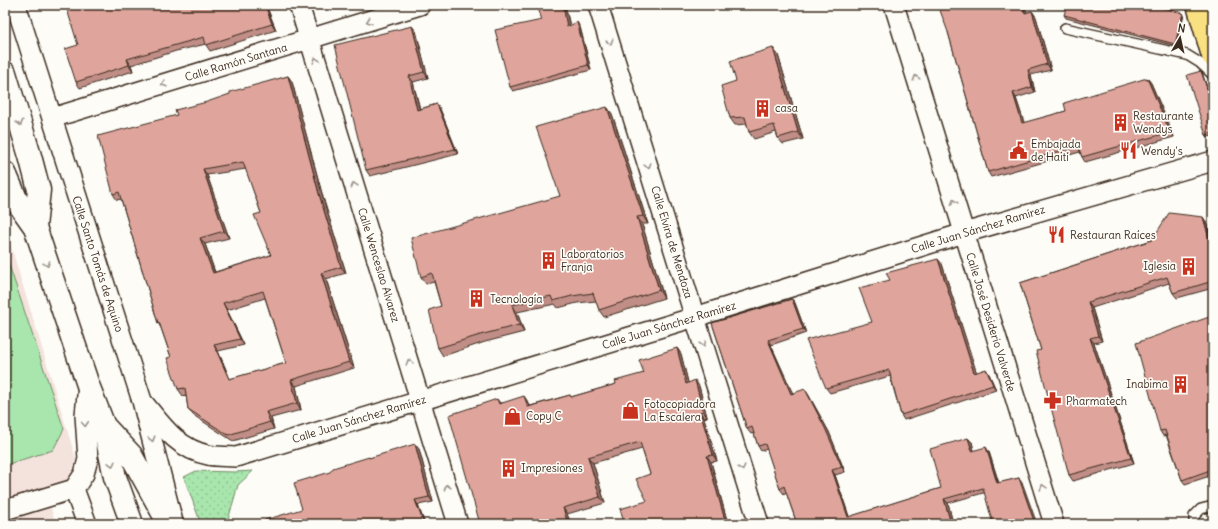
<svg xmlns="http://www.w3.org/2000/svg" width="1218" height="529" font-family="Delius,sans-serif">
<defs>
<pattern id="grass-dots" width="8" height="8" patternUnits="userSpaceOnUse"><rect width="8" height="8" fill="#a8e6ad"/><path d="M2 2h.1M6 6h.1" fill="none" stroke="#92c594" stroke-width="1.8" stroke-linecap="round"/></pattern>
</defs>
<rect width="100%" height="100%" fill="#fdfcf7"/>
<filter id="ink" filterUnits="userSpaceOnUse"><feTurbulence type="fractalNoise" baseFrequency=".025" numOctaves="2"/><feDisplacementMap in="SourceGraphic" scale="8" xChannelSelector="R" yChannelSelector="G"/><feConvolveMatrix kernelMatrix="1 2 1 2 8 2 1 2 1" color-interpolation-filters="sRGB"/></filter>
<g filter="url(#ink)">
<path fill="#f4e2dc" d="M5 227 76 459 69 482 44 487 56 524H5Z"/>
<path fill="url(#grass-dots)" stroke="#728866" d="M196 471 235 472 253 471 238 485 228 520 225 524H201L184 477Z"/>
<path fill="#a8e6ad" stroke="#728866" d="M5 253 64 429 53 450 5 465Z"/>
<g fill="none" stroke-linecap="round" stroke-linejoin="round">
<defs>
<path id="service" d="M1065 28 1187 55 1200 63 1213 75
M1194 524V516L1201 509 1213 506"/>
<path id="minor" d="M16 5 142 401 173 522
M299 5 458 524
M598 5 759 524
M894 5 1054 524
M52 118 420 5
M142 401C161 424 177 449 208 455 217 457 227 456 236 457L695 317 964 233 1213 161
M74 489 87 524
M5 510 74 489 84 474 88 459 85 415 88 385"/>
<path id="tertiary" d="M5 73 30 156 39 190 35 227
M5 173 18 203 35 227 88 385 104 426 115 477 132 524
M105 427 131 455 169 524"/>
<path id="primary" d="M1198 5 1213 56"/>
</defs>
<use href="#service" stroke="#3b2a1e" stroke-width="12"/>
<use href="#minor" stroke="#3b2a1e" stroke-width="22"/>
<use href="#tertiary" stroke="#3b2a1e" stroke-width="25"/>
<use href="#primary" stroke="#3b2a1e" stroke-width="25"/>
<use href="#service" stroke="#fdfcf7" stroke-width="9"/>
<use href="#minor" stroke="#fdfcf7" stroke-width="19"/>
<use href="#tertiary" stroke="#fdfcf7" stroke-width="22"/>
<use href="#primary" stroke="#f9e181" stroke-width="22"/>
</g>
<path fill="#c08e86" stroke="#3b2a1e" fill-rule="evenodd" d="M127 5 128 7 266 5 276 30 210 51 206 45V44L176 51 131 65 133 71 80 88 76 82 78 45Z
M548 5H565L570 26 580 27 591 70 513 91 510 87 542 20Z
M1032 11 1036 17 1051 70 1031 75 1035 92 1016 98 1024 123 1066 111 1147 78 1151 83 1174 137 1085 162 1082 157 1080 152 991 177 988 172 948 32Z
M1064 15H1184L1176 46 1066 18Z
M416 31 428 78 413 82 420 109 437 104 440 109 458 154 370 176 366 170Z
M773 48 778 55 803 139 783 144 778 138 776 132 754 139 749 132 747 124 735 125 730 118 736 81Z
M1202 73 1213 104V136L1208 137 1206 135Z
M288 76 292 82 324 201 346 273 326 279 354 368 296 386 301 410 271 418 274 429 233 441 193 415 188 409 186 395 183 396 178 389 171 357 161 328 158 323 121 199 117 200 113 194 177 115ZM246 169 261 213 271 255 215 272 205 244 229 238 207 175ZM265 298 286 363 230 379 218 351 244 345 227 310Z
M607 107 612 114 648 224H642L664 298 604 317 599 310 596 301 577 303 558 308 555 304 517 312 524 332 485 342 443 356 438 348 441 306 434 282 426 284 421 277 560 196Z
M1203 217 1206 222 1213 245V288L1177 298 1173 293 1169 283 1092 308 1102 341 1094 343 1134 463 1073 481 1069 475 1041 350 1020 283 1152 240Z
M942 264 976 372 989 374 996 390 904 420 901 415 890 376 830 393 826 388 872 322 890 280Z
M792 299 795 303 806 333 771 345 792 393 808 394 829 432 845 472 835 475 849 517 941 488 968 438 972 442 974 451 989 452 999 483 1019 478 1022 482 948 503 953 524H797L786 492 784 494 780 489 767 449 761 451 758 446 754 433 751 434 747 429 712 323Z
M1213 320V475L1185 484 1182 480 1166 435 1163 436 1160 431Z
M677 348 681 354 688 383 699 386 707 417 704 418 717 461 711 462 728 524H625L647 501 650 474 642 449 593 463 605 503 567 514 571 524H480L497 399 500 403 528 402 530 406 570 395 571 397 616 384 644 373Z
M419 449 433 502 418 505 302 509 330 472 369 458Z"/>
<path fill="#9c746d" stroke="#3b2a1e" d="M265 5H266L276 30 272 24Z
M563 5H565L571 32 567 27Z
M1022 5H1024L1029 18 1025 13Z
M1032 11 1036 17 1051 70 1047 64Z
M1183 13 1184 15 1176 46 1175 44Z
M577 22 580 27 591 70 588 65Z
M412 26 416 31 428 78 424 72Z
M773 48 778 55 803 139 798 132Z
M127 59 131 65 133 71 129 65Z
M1028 70 1031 75 1035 92 1032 87Z
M1201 71 1202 73 1213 104V106Z
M288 76 292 82 324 201 346 273 341 267 319 194Z
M409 76 413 82 421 115 417 110Z
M1147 78 1151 83 1174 137 1170 132Z
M1013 93 1016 98 1026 128 1022 123Z
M437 104 440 109 458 154 455 149Z
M607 107 612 114 648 224 643 216Z
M203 169 207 175 229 238 224 231Z
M637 217 642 224 664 298 659 290Z
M1203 217 1206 222 1213 245V253Z
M200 238 205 244 217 279 213 273Z
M938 259 942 264 978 377 974 373Z
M321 273 326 279 354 368 349 362Z
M792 299 795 303 806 333 803 329Z
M1088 302 1092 308 1102 341 1098 336Z
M223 303 227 310 244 345 240 339Z
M512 305 517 312 524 332 519 325Z
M1090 338 1094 343 1134 463 1131 458Z
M768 340 771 345 795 398 791 394Z
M214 345 218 351 233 386 229 379Z
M677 348 681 354 690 390 686 384Z
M986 369 989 374 996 390 993 385Z
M291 380 296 386 301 410 297 403Z
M695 380 699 386 707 417 703 411Z
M805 389 808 394 829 432 845 472 842 467Z
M524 396 528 402 533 413 528 407Z
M266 412 271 418 274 429 270 422Z
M700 412 704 418 717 461 713 455Z
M968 438 972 442 975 456 972 451Z
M415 444 419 449 433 502 429 497Z
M986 447 989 452 1000 488 997 483Z
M707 456 711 462 728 524H726Z
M588 457 593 463 605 503 600 497Z
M832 470 835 475 851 522 848 517Z
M1019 478 1022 482 1037 524H1035Z
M944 499 948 503 953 524H951Z
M415 500 418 505 425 524H424Z
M563 508 567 514 571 524H568Z"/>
<path fill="#dfa59c" stroke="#3b2a1e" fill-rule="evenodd" d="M70 5H125L126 7 134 5H265L272 24 206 45 204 37 172 46 127 59 129 65 76 82 65 49 78 45 66 6Z
M548 5H563L567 27 577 22 588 65 510 87 495 30 542 20 538 8Z
M938 5H1022L1025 13 1032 11 1047 64 1028 70 1032 87 1013 93 1022 123 1066 111 1064 103 1147 78 1170 132 1082 157 1078 146 988 172 948 32Z
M1067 5H1152L1183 13 1175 44 1064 15Z
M412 26 424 72 409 76 417 110 437 104 455 149 366 170 335 45Z
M773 48 798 132 778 138 774 125 749 132 745 117 730 118 721 86 736 81 730 61Z
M1201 71 1213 106V133L1206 135 1187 75Z
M288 76 319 194 341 267 321 273 349 362 291 380 297 403 266 412 270 422 228 435 188 409 185 388 178 389 167 358 171 357 159 322 158 323 119 192 113 194 98 136 177 115 175 110 207 102 230 94V92ZM243 162 261 213 254 215 271 255 213 273 200 238 224 231 203 169ZM263 291 286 363 229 379 214 345 240 339 223 303Z
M607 107 643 216 637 217 659 290 599 310 593 293 572 296 553 301 551 296 512 305 519 325 480 335 438 348 429 310 441 306 432 273 421 277 411 238 560 196 536 127Z
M1169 213 1203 217 1213 253V281L1173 293 1167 277 1088 302 1098 336 1090 338 1131 458 1069 475 1036 351 1041 350 1020 283 1152 240Z
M938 259 974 373 986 369 993 385 901 415 889 370 826 388 806 340 872 322 859 288 890 280 886 273Z
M792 299 803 329 768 340 791 394 805 389 825 428 842 467 832 470 848 517 941 488 930 449 968 438 972 451 986 447 997 483 1019 478 1035 524H993L983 488 944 499 951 524H797L784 486 780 489 765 444 758 446 752 427 747 429 712 323Z
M1212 316 1213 320V469L1182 480 1165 430 1160 431 1136 343Z
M677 348 686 384 695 380 703 411 700 412 713 455 707 456 726 524H625L620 509 647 501 636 479 650 474 640 442 588 457 600 497 563 508 568 524H480L449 415 497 399 499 404 524 396 528 407 570 395 571 397 616 384 615 381 644 373 639 360Z
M415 444 429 497 415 500 424 524H266L265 520 302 509 294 483 330 472 333 468 369 457V458Z"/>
<defs><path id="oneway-chevron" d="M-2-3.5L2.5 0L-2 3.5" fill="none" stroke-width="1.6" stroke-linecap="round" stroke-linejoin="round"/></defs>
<g stroke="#9c938a">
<use href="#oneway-chevron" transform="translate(369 21) rotate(163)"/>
<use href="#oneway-chevron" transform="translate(610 42) rotate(73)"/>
<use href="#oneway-chevron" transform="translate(316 60) rotate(-107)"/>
<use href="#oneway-chevron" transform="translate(916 78) rotate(-107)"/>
<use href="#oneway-chevron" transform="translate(164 84) rotate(163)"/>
<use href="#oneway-chevron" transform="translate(20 123) rotate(73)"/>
<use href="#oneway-chevron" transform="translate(648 166) rotate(73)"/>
<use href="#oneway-chevron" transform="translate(354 185) rotate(-107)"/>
<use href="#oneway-chevron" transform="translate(954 202) rotate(-107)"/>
<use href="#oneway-chevron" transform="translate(47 264) rotate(71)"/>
<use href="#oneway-chevron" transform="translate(703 344) rotate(73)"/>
<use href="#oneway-chevron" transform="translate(409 362) rotate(-107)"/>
<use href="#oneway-chevron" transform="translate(85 424) rotate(85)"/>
<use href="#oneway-chevron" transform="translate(152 439) rotate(75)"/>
<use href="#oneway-chevron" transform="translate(112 464) rotate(76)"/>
<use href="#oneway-chevron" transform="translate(742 468) rotate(73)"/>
<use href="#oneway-chevron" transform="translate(447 487) rotate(-107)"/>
<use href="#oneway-chevron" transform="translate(1043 487) rotate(-107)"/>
</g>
</g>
<defs>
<symbol id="building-bare" viewBox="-9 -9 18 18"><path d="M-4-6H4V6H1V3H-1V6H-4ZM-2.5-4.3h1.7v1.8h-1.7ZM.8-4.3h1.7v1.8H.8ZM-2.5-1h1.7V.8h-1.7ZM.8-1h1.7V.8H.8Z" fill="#c8321e" stroke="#fdfcf7" stroke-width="2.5" paint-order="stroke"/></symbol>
<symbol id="civic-bare" viewBox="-9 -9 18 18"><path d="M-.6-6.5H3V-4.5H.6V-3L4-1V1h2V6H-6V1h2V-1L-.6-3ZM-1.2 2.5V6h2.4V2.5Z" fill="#c8321e" stroke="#fdfcf7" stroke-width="2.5" paint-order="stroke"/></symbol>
<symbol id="restaurant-bare" viewBox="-9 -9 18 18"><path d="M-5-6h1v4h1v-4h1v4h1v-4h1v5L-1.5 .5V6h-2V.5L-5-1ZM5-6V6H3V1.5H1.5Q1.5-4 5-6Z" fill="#c8321e" stroke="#fdfcf7" stroke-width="2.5" paint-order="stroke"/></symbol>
<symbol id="pharmacy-bare" viewBox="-9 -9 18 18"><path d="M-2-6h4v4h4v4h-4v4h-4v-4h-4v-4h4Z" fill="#c8321e" stroke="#fdfcf7" stroke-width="2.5" paint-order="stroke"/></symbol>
<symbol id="shop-bare" viewBox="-9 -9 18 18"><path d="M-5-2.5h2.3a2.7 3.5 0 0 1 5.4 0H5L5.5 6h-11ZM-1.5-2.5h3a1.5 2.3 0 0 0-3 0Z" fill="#c8321e" stroke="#fdfcf7" stroke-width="2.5" paint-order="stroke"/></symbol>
</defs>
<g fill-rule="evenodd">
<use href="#building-bare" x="750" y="96" width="25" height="25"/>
<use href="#building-bare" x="1108" y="110" width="25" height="25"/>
<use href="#civic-bare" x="1006" y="138" width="25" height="25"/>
<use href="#restaurant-bare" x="1116" y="138" width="25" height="25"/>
<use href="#restaurant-bare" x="1044" y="222" width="25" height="25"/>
<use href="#building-bare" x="536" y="248" width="25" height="25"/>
<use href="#building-bare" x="1176" y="254" width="25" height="25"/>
<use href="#building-bare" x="464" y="286" width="25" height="25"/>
<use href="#building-bare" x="1168" y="372" width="25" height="25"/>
<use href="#pharmacy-bare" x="1040" y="388" width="25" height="25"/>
<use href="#shop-bare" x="618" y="398" width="25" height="25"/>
<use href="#shop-bare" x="500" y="404" width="25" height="25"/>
<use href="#building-bare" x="496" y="456" width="25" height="25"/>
</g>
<g text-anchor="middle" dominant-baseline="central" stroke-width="3.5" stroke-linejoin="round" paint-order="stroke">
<g font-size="11" fill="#3b2a1e" stroke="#fdfcf7">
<text transform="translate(236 62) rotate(-17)">Calle Ramón Santana</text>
<text transform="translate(978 229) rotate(-17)">Calle Juan Sánchez Ramírez</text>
<text transform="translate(672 242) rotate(73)">Calle Elvira de Mendoza</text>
<text transform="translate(98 264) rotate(72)">Calle Santo Tomás de Aquino</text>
<text transform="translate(379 265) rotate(73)">Calle Wenceslao Alvarez</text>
<text transform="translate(991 322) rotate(73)">Calle José Desiderio Valverde</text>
<text transform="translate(669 325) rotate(-17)">Calle Juan Sánchez Ramírez</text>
<text transform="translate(359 419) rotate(-17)">Calle Juan Sánchez Ramírez</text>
</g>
<g font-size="11" fill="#3b2a1e" stroke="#fdfcf7" text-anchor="start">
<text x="775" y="108">casa</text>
<text x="1133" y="116">Restaurante<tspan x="1133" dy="13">Wendys</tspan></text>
<text x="1031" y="144">Embajada<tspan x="1031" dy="13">de Haití</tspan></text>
<text x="1141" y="151">Wendy's</text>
<text x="1070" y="235">Restauran Raíces</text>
<text x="561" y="254">Laboratorios<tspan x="561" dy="13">Franja</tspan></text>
<text x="1176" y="266" text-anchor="end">Iglesia</text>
<text x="490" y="299">Tecnología</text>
<text x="1168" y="384" text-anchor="end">Inabima</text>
<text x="1066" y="401">Pharmatech</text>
<text x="644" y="404">Fotocopiadora<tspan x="644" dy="13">La Escalera</tspan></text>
<text x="526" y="416">Copy C</text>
<text x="521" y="468">Impresiones</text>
</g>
</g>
<rect width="1218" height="529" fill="none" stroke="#fdfcf7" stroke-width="20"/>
<rect x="10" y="10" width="1198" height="509" fill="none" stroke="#3b2a1e" stroke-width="1.5" filter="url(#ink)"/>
<g transform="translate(1180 38) rotate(9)" stroke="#fdfcf7" stroke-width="3" paint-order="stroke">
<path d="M0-3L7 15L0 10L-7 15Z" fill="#3b2a1e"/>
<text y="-6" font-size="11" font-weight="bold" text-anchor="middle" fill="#3b2a1e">N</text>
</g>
</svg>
